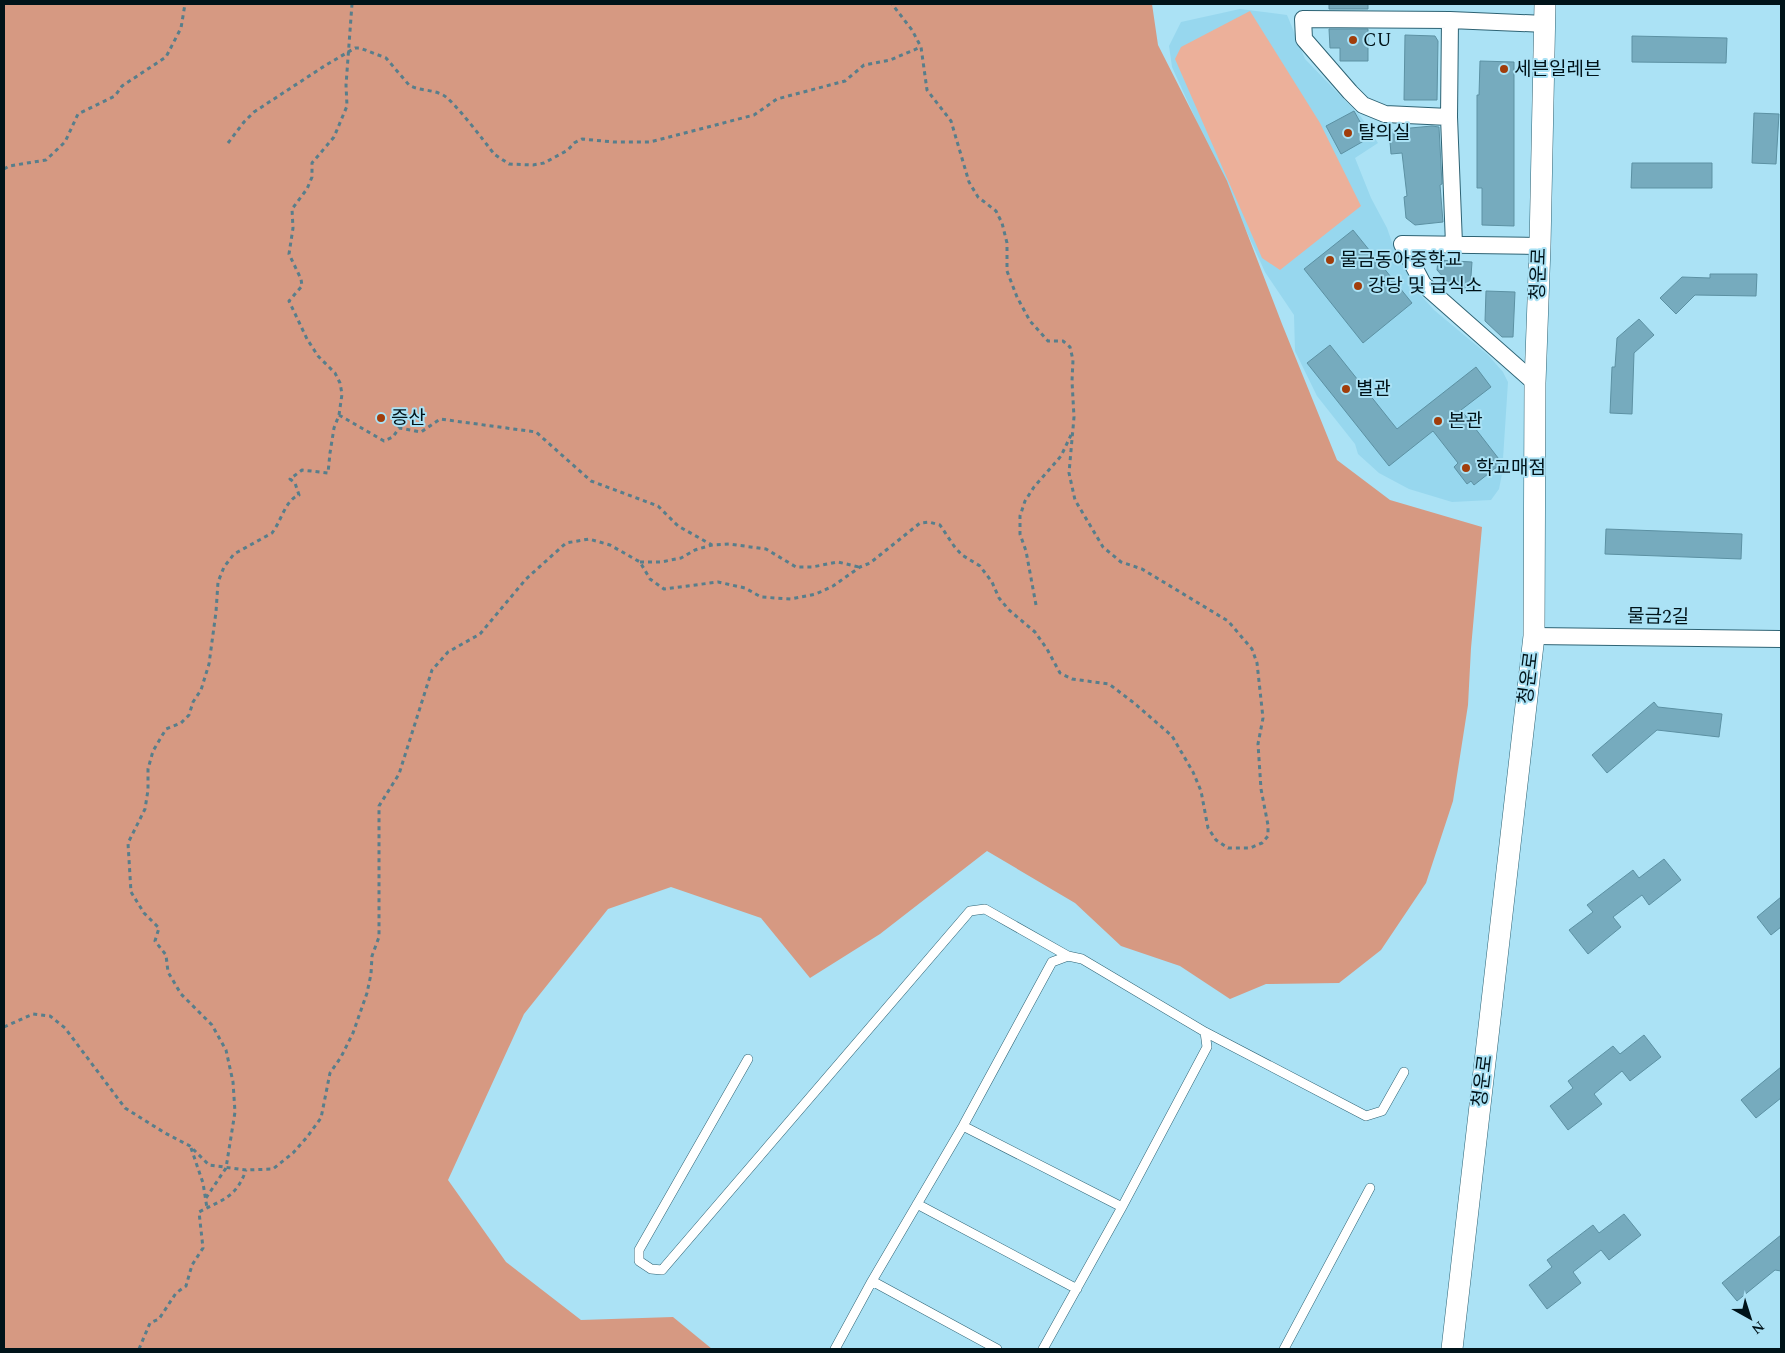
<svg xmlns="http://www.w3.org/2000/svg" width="1785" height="1353" font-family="Spectral,'Noto Sans KR',serif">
<rect width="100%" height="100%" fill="#abe2f5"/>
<path fill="#97d7ee" d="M1240 9 1287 15 1305 59 1361 117 1378 143 1355 158 1371 198 1387 228 1394 248 1417 291 1434 310 1488 355 1503 372 1508 382 1502 474 1499 489 1491 500 1452 502 1409 489 1379 473 1358 454 1355 444 1317 396 1295 351 1294 315 1265 272 1172 67 1169 46 1181 22Z"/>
<path fill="#ecb09a" d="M1250 11 1320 123 1361 206 1280 270 1262 258 1175 59 1181 47Z"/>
<path fill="#d69982" d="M4 4H1152L1158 45 1227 181 1282 324 1337 460 1390 500 1482 527 1471 648 1468 705 1453 801 1426 883 1381 950 1339 983 1266 984 1230 999 1180 966 1121 946 1075 903 987 851 880 934 810 978 761 918 671 887 608 909 524 1014 448 1180 506 1262 581 1320 673 1317 712 1349H4Z"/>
<path fill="#76abbe" stroke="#5c91a3" d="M1329 4H1368V9H1329Z
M1329 29H1368V61H1340V48H1330Z
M1405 35 1435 36 1438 41 1437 100H1404Z
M1632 36 1727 38 1726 63 1632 62Z
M1480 61 1514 62V226L1482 225V188H1477V95H1479Z
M1354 111 1369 138 1341 154 1326 126Z
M1754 113 1779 114 1776 164 1752 163Z
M1432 126 1439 127 1442 184 1440 185 1443 222 1415 225 1406 218 1404 197 1407 196 1402 153 1391 154 1389 130Z
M1632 163H1712V188H1631Z
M1353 230 1412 303 1363 343 1304 269Z
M1438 260 1472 262 1470 290 1454 289 1437 270Z
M1710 274H1757L1756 296 1695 295 1676 314 1660 298 1682 277 1710 278Z
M1486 291 1515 292 1513 337H1502L1485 321Z
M1639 319 1654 335 1634 353 1632 414 1610 413 1612 367H1615L1617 338Z
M1330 345 1397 429 1476 367 1491 387 1461 410 1502 463 1474 485 1471 481 1467 484 1454 467 1458 463 1433 431 1389 466 1307 363Z
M1606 529 1742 534 1741 559 1605 554Z
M1654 702 1658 707 1722 714 1719 737 1657 730 1607 773 1592 755Z
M1664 859 1681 880 1649 905 1642 895 1613 917 1621 927 1588 954 1569 930 1593 912 1587 905 1633 870 1639 878Z
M1781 897V927L1771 935 1757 917Z
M1644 1035 1661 1057 1630 1081 1622 1071 1594 1094 1602 1104 1568 1130 1550 1106 1573 1088 1568 1081 1613 1046 1620 1054Z
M1781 1067V1098L1756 1118 1741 1100Z
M1624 1214 1641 1235 1609 1260 1601 1250 1573 1272 1581 1283 1547 1309 1529 1285 1552 1267 1547 1260 1593 1225 1599 1233Z
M1781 1235V1271L1775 1270 1737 1301 1722 1283Z"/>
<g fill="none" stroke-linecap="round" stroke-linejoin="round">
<defs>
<path id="service" d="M1205 1032 1366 1116 1382 1111 1404 1072
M748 1059 639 1250V1261L651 1269 662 1270 970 911 985 909 1068 956
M963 1126 1122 1207
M917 1204 1077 1289
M835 1349 872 1281
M997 1349 872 1281 963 1126 1052 962 1068 956 1082 959 1205 1032 1207 1047 1122 1207 1043 1349
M1284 1349 1370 1188"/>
<path id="minor" d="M1450 20 1545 24
M1449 117 1385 114 1363 105 1350 92 1304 39 1303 19 1450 20 1449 117 1454 244
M1535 383 1423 284 1402 244 1540 246
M1534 636 1781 639"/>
<path id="tertiary" d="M1452 1349 1534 636 1535 383 1540 246 1545 4"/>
</defs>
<use href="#service" stroke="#2e6374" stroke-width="10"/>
<use href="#minor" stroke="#2e6374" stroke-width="18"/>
<use href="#tertiary" stroke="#2e6374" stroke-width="22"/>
<path stroke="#587e8b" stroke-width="3" stroke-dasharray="4 4" stroke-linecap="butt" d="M228 143 244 122 254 112 326 65 355 48H360L386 58 409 85C419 91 432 89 443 95 453 100 485 142 494 154L509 164 533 165 544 163 568 150 574 143 582 139 614 142H650L754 115 777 99 845 81 864 65 890 60 921 47
M4 169 9 166 46 160 65 142 78 114 115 96 122 86 166 57 181 28 185 4
M339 415 384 441 393 437 399 428 421 432 440 419 536 432 591 481 658 506 678 526 712 545
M640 562H661L681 558 695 550 712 545 729 544 766 549 796 567H812L838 562 859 567
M1036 605 1026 551 1020 534V516L1025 501 1034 487 1061 456 1071 435
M4 1027 33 1014 50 1016 65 1028 125 1108 165 1133 190 1146 209 1165 246 1170 273 1169 293 1153 307 1137 321 1118 330 1073 341 1057 353 1033 367 993 371 974 372 956 379 937V806L399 774 432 670 448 652 480 634 526 579 566 543 589 539 610 545 640 562 650 579 664 589 718 582 745 588 761 597 791 599 816 594 833 586 860 567 870 563 920 523 929 522 940 525 954 546 962 555 980 566 992 582 999 598 1009 610 1035 632 1047 649 1060 673 1072 679 1109 684 1134 703 1172 736 1193 772 1201 791 1208 828 1216 840 1228 848H1250L1262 843 1268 836V825L1261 789 1258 744 1263 718 1257 663 1252 649 1228 621 1142 569 1121 562 1103 547 1075 500 1069 473 1074 417 1072 381 1073 360 1070 347 1063 341H1048L1030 321 1017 297 1007 271V243L1002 223 996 211 978 197 969 182 951 121 927 90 921 47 912 30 892 4
M191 1148 203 1183 207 1208
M206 1198 226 1168 235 1112 233 1082 226 1050 212 1025 181 994 168 972 166 955 155 941 159 928 144 913 131 892 128 843 145 809 148 790V769L153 751 166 729 181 723 189 715 193 702 201 690 209 664 216 612 218 582 224 567 234 554 272 533C281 522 285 500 299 495L295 483 290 479 302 470 328 473 330 453 334 428 339 415 342 394 340 383 335 373 318 356 307 339 289 301 302 286 301 279 289 254 293 228 292 209 307 189 312 177V163L334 137 347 106 346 85 352 4
M139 1349 150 1323 159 1319 176 1293 186 1286 192 1265 203 1248 199 1212C223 1199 236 1198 246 1170"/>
<use href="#service" stroke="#fff" stroke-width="9"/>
<use href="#minor" stroke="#fff" stroke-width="16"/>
<use href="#tertiary" stroke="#fff" stroke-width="21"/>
</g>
<g fill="#a13d0b" stroke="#abe2f5" stroke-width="2">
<circle cx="1353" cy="40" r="5"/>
<circle cx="1504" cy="69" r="5"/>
<circle cx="1348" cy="133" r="5"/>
<circle cx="1330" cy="260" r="5"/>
<circle cx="1358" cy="286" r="5"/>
<circle cx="1346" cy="389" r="5"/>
<circle cx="381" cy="418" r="5"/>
<circle cx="1438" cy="421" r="5"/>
<circle cx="1466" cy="468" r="5"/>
</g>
<g text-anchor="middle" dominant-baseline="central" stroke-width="4" stroke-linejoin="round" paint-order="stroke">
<g font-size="19" fill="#001319" stroke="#abe2f5" text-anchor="start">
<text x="1363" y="40">CU</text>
<text x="1514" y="69">세븐일레븐</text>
<text x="1358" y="133">탈의실</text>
<text x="1340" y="260">물금동아중학교</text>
<text x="1368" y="286">강당 및 급식소</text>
<text x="1356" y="389">별관</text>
<text x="391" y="418">증산</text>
<text x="1448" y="421">본관</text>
<text x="1476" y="468">학교매점</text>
</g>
<g font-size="19" fill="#001319" stroke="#abe2f5">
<text transform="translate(1539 274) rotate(-88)">청운로</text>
<text transform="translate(1658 617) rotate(1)">물금2길</text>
<text transform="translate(1529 678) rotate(-83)">청운로</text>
<text transform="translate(1483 1081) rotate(-83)">청운로</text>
</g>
</g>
<rect width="1785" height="1353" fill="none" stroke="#001319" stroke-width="10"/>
<g transform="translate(1750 1318) rotate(141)" stroke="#abe2f5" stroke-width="4" paint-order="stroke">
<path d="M0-4L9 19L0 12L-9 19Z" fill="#001319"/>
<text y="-8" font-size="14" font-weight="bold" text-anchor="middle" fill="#001319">N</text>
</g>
</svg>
